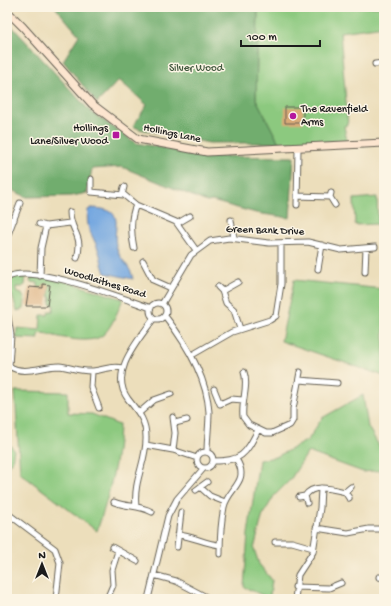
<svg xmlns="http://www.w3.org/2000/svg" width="391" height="606" font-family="'Gochi Hand',sans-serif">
<rect width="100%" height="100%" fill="#fcf5e5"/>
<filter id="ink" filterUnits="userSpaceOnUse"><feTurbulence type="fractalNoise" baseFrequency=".025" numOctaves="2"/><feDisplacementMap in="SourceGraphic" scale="8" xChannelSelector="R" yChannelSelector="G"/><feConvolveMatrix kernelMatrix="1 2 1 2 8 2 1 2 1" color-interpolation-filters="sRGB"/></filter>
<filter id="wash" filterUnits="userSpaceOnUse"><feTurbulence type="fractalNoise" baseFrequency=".012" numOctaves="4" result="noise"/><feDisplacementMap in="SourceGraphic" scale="16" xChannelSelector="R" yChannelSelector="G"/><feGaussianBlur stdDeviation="0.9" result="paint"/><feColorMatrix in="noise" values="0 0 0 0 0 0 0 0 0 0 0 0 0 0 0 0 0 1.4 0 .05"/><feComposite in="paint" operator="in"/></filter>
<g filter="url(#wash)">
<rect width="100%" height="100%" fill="#ecdebb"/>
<path fill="#8cc97f" stroke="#54724e" d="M258 7H384V26L340 32 348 125 344 126 347 141 279 143 256 99Z
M377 197 378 224 355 225 354 199Z
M17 273 26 275 25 285 22 287H16V292L22 294 25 300 24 309 17 311 12 295 7 296C7 285 9 280 17 273Z
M32 275 54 278 123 299C118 310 113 325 104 334 93 346 58 337 43 333L38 334 39 339 16 338 17 328 40 330 41 315H48L49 311H53L54 305 50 304 51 297 49 296 50 285 44 284 43 288H38V283L30 282Z
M294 280 384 289V376L281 341Z
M15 391 68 392V413L92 414 119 425C118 462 109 495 97 531L20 473Z
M363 395 368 427 384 454V470L363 472 308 452 290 480 274 496 263 515 260 525 254 549 259 564 272 580 270 595 271 599 244 587 248 534 259 460 276 457 308 440 322 418Z
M7 441 14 450 12 462 7 466Z"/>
<path fill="#71ad6e" stroke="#466445" d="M55 7H258L256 99 279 143H209L139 129 133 126 147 105 119 80 97 103 63 61 79 35Z
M7 21 90 111 136 143 208 156 294 157 290 218 256 213 212 201 207 202 122 167 92 169 87 193 72 196 27 197 7 188Z"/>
<path fill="#75a7e0" stroke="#48627e" d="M91 208C130 209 110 227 117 249 120 260 131 266 133 279L105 273C101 264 101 256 98 249 92 233 85 229 88 210Z"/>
<g id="blocks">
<path fill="#daaa77" d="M285 107H303V123H285Z
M43 284 50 285 47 306H26L29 287 43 288Z"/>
</g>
</g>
<g filter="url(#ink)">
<use href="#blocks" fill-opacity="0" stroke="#656054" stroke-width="1"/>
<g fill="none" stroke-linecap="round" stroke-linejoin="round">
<defs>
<path id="street" d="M375 64 384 63
M91 179V192L124 195 136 205 176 222 196 250
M331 193 330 197 335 205
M122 195 124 187
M297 196 330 197
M297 205 298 149
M70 212C70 232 84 234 77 258
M7 218 14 220
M231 220 234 238
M178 223 190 216
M39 224 46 226 70 223
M7 237 20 203
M134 248C131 234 130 218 136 205
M143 261 153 280 171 288
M318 269 322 245
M365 272 366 248
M40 276 41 248 46 226
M7 278C30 262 124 299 151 308
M218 287 222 291 226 303 234 310 240 329
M222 291 238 282
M150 311a8 8 0 1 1 16 0a8 8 0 1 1-16 0Z
M162 304 191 255 210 241 229 238 269 243 308 242 341 250 375 247
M7 311 11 335 9 366
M165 316C186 343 207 377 209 412 209 426 207 439 207 452
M192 355 232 332 270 320 276 316 281 284V243
M9 366C24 376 42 366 59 366 70 367 81 372 93 371 105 370 110 365 123 368
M92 372 91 387 99 408
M244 372C249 386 241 402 243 417L249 425 266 433H272L290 425 293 420V409L300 372
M299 380 337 383
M214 389 220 404 231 399 243 400
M139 413 154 400 171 394
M175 423 187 420
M146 445 173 450 197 458
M173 450 175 433 173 417
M197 460a8 8 0 1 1 16 0a8 8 0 1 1-16 0Z
M213 461C242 461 245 455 258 430
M200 487 210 496 225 502
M196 490 207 482
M305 496C313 483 332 489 345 492
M299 497 305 496 307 503
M349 498 345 492 351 487
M114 502C129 508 137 504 152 512
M136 506C133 480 147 461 146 437 146 420 138 412 128 399 108 372 139 340 154 318
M7 513 55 549 60 563 56 599
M316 528 348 533 369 529H384
M178 535C193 536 205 544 220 545
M275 542H292L313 548
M112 547 137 561
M177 547 181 512
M220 554C220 539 221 522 224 507 228 488 251 482 236 459
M154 575 176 581 210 599
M379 577 384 578
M295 587 329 588 341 583
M107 599 113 585 112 570 118 551
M148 599 168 516 177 499 203 469
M295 599 298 575 313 552 320 508 321 488"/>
<path id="secondary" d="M7 11 23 27 92 104 138 139 207 152 384 143"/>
</defs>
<use href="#street" stroke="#656054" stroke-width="7"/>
<use href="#secondary" stroke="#656054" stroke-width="9"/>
<use href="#street" stroke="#fff" stroke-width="5"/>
<use href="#secondary" stroke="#fce5cf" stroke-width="7"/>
</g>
</g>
<g fill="#b5179e" stroke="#fcf5e5" stroke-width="1.5">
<circle cx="293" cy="116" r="4"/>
<rect x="112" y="131" width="8" height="8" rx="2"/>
</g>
<g text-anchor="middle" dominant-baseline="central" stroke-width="3" stroke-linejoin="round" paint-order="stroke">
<g font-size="11" fill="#43593f" stroke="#fcf5e5">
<text x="196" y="69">Silver Wood</text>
</g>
<g font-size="11" fill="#1c1c1c" stroke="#fcf5e5" text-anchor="start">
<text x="301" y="110">The Ravenfield<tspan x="301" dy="13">Arms</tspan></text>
<text x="108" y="129" text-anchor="end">Hollings<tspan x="108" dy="13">Lane/Silver Wood</tspan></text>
</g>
<g font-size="11" fill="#1c1c1c" stroke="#fcf5e5">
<text transform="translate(172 134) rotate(12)">Hollings Lane</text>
<text transform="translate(265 231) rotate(2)">Green Bank Drive</text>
<text transform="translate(105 283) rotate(17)">Woodlaithes Road</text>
</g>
</g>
<rect width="391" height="606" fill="none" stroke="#fcf5e5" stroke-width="24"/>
<g transform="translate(42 564)" stroke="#fcf5e5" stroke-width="3" paint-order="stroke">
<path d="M0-3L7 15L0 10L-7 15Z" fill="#1c1c1c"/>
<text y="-6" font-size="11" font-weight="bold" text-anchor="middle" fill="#1c1c1c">N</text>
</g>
<path d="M241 40v6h79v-6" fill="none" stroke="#1c1c1c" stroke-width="2"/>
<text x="247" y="40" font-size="12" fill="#1c1c1c" stroke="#fcf5e5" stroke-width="3" paint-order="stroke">100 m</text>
</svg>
